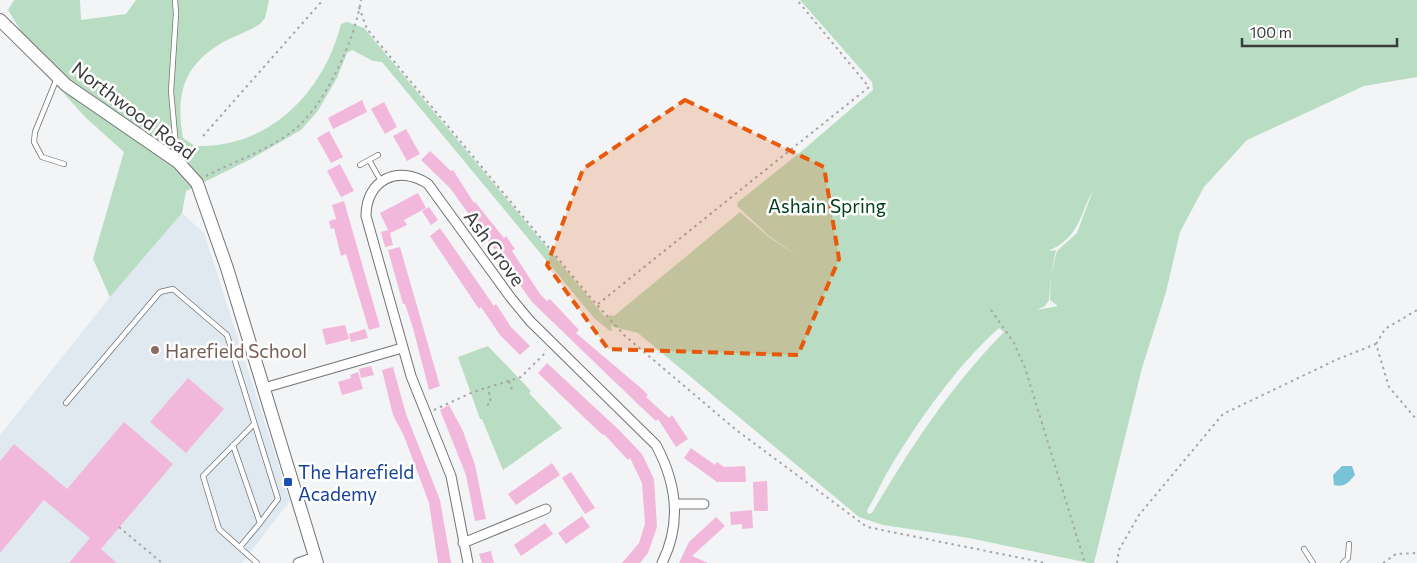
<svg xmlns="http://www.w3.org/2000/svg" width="1417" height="563" font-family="Commissioner,sans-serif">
<rect width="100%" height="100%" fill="#f2f4f6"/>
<path fill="#e1e9f0" d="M182 213 204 233 290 501 242 563H0V435L110 297Z"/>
<path fill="#b9ddc2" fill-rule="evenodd" d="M14 0H80L81 20 126 14 136 0H269L265 18 260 24C249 31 236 35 225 41 184 64 175 93 183 138L195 146C269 149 324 92 341 24L347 22 364 28 606 318 610 315 614 316 740 212 770 238 799 257 769 236 737 206 738 202 803 150 873 90 872 82 800 0H1417V77L1364 86 1247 140 1204 187 1180 232 1166 292 1142 368 1094 563H1089L969 538 883 525 859 517 638 333 614 327 611 324 612 331H610L594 318 382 62 373 61 352 50 347 53 337 78 317 112 301 130 251 159 186 191 182 213 110 297 93 259 124 152 85 117 50 78 8 10ZM1093 190 1077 233 1057 251 1051 275 1050 300 1058 306 1037 310 1045 306 1049 300 1051 275 1056 250 1048 251C1079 238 1079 217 1093 190ZM999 328 1004 332C951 386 910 448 872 513L868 514 867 510C875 498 880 485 887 473 915 425 957 365 999 328Z
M488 346 531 391 529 393 562 428 503 470 482 419H480L458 357Z"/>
<path fill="#78c3d7" d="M1342 466H1352L1355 475C1349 482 1344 488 1334 485L1333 475Z"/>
<path fill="#f2b8db" d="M362 100 367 112 333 129 328 118Z
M384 102 397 127 385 134 371 109Z
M406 129 420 154 407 161 393 136Z
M329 131 343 157 331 163 317 138Z
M430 151 451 171 453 170 474 203 475 202 504 238 506 236 515 249 512 251 540 294 547 301 550 299 579 330 576 333 642 389 648 395 646 397 669 418 672 415 688 439 676 447 658 419 656 421 642 408 532 302 450 188 421 160Z
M340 164 354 191 341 197 327 171Z
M418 193 426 208 404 220 407 225 390 233 393 245 385 247 381 232 388 230 380 213Z
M344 201 380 327 369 330 346 254 341 256 334 228 331 229 329 221 336 219 332 205Z
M429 207 438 220 431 225 422 211Z
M440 228 494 306 496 304 511 327 530 346 520 355 500 335 481 307 479 309 430 236Z
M400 247 440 386 429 390 413 328 405 304H403L388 250Z
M345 325 349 339 326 345 322 329Z
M365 329 368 338 351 342 349 334Z
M547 363 619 430 642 454 654 479 657 527 648 553 640 563H622L639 543 645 524 642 483 630 458 628 460 604 434 603 435 592 425 538 373Z
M371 366 374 375 361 378 359 369Z
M393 367 406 414 440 500 451 563H438L429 503 404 436 393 415 382 370Z
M358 372 363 389 342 395 338 382 351 378 350 375Z
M188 378 224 409 186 453 150 422Z
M449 405 463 431 475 465 486 519 475 521 466 475 440 410Z
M124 422 173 464 101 549 117 563H69L90 538 44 500 0 553V461L14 444 67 489Z
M691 448 715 465 717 462 724 467 745 466 746 482H717L684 458Z
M552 463 560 475 516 505 508 494Z
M571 472 595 508 585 514 562 478Z
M767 481 768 511H754L753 482Z
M752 510 753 528 742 529V524L731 525 730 512Z
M582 516 590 527 566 544 558 533Z
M716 517 725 526 692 556 708 563H679L689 542Z
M545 523 553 534 521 556 514 545Z
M491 551 494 563H482L479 554Z"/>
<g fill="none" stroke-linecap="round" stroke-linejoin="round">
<defs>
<path id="lane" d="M175 0 176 14 171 91 177 158
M57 78 35 132 34 142 42 157 64 164
M369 160 381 181
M360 165 378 155
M66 403 160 292 173 289 227 335 278 499 260 523
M254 424 203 476 219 529 257 563
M233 445 260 523 240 547
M1304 549 1313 563
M1343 563 1348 558 1349 544"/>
<path id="street" d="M264 388 402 348
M676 504H704
M463 543 546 509
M298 563 315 557
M468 563 451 476 411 376 366 216C366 180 398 164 428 184L511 298 530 321 656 445C677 484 682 523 662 563"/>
<path id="secondary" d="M0 20 66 85 178 162 197 183 227 268 317 563"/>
</defs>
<use href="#lane" stroke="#727475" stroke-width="6"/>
<use href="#street" stroke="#727475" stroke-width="11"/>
<use href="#secondary" stroke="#727475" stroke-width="14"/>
<path stroke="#a5a7a8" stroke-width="2" stroke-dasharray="2.5 4" stroke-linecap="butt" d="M359 7 367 29 590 297 624 335 735 429 867 527 1046 563
M203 136 323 0
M206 176C235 161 267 151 294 130 325 106 355 39 361 0
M598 304 869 87 797 0
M991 310 1014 343 1025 368 1085 563
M1376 344 1385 329 1417 310
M509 381 512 390
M487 405 491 403 488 387
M434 410 473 392 521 377 547 351
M119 527 162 563
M1117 563 1119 550 1139 515 1223 414 1338 359 1376 344 1389 387 1417 420
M1383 563 1396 554 1417 553"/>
<use href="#lane" stroke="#fff" stroke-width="4.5"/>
<use href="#street" stroke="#fff" stroke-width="9"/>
<use href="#secondary" stroke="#fff" stroke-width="12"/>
</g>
<path fill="#e8590c" fill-opacity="0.2" stroke="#e8590c" stroke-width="4" stroke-dasharray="10 6" stroke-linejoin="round" d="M685 100 824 167 839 259 798 355 608 349 547 265 583 169Z"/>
<circle fill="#8d6e63" stroke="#fff" stroke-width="2" cx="155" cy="350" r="5"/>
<rect fill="#1a4fb4" stroke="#fff" stroke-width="2" x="283" y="477" width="10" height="10" rx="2.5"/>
<g text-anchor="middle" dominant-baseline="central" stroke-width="5" stroke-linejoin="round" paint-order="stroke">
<g font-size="19" fill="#3a3b3c" stroke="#fff">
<text transform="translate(134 110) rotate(37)">Northwood Road</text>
<text transform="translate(495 248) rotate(54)">Ash Grove</text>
</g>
<g font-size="19" fill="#00411d" stroke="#fff">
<text x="827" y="205">Ashain Spring</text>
</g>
<g font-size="19" fill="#785e54" stroke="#fff" text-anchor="start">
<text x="165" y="350">Harefield School</text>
</g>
<g font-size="19" fill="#164399" stroke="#fff" text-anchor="start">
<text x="298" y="471">The Harefield<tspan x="298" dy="22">Academy</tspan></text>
</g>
</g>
<path d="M1242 38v8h155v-8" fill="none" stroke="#3a3b3c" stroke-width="2.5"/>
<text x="1250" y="38" font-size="15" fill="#3a3b3c" stroke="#ffffff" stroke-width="4" paint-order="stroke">100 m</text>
</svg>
